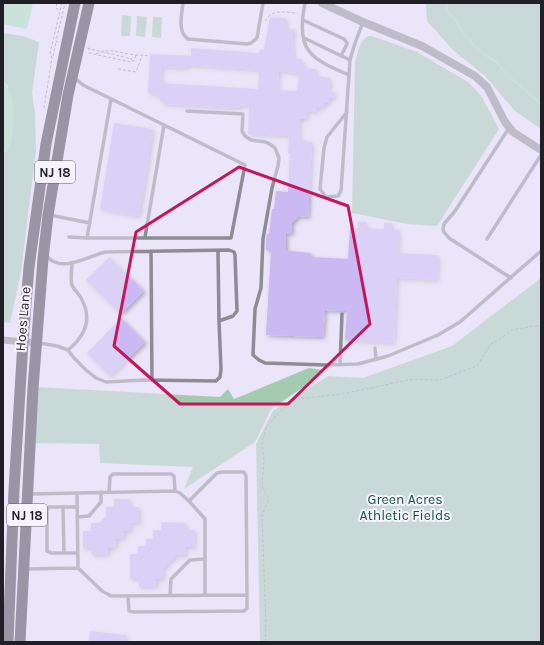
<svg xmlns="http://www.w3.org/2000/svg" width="544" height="645" font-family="Karla,sans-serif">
<defs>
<filter id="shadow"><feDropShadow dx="2" dy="2" stdDeviation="2" flood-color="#0004"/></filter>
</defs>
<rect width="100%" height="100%" fill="#eae5f8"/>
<path fill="#a3cbaf" d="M426 3H537L541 5V129L515 111 485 76 453 50 427 21Z
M122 15 131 16 130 36H121Z
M137 16 147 17 145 37 136 36Z
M153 17H162L161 38 152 37Z
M3 33 23 36 39 42 32 93 35 113 36 150 21 272 10 323 3 322V152L7 151 8 86 3 81Z
M368 36H372L417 52 468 82 482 97 499 129 437 226 407 224 352 213 355 62C358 53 359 41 368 36Z
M541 278V642H260L256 444 273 411 328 376 363 378 452 346Z
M309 368 327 371 271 409 255 442 184 489 193 467 100 463 99 444 32 443 36 387 220 397 228 389 234 399Z"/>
<path fill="#a2deb5" d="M3 3H33L28 26 26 29 3 24Z
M3 81C9 87 11 95 13 103 15 111 13 140 10 147 9 150 6 151 3 152Z"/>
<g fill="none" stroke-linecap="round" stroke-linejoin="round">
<path stroke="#a2deb5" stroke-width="1.5" d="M448 3 447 10 466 36 482 53 497 62 507 75 541 104"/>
</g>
<path fill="#cab9f3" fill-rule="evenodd" filter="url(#shadow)" d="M270 17 286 18V29H294V37H292L294 59H302L303 68 316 69V76L330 78 329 91 335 92 334 98H329V103H324V108L317 107V112L307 111V119H300L299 136 304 141 312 142 308 217 299 216 292 223V234L286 233V252L291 250V251L311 253V257L348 259 350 227 358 228V221L366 222V228L384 229V223H392V229L399 230 398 253 438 255 437 280 397 278 394 343 345 340 347 311 325 310 323 337 266 335 271 250H266V239L267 234H269L272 209H274L276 191 288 192 290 153H288L289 136 248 134 249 106 240 105V108L163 104V101H160V96H158L157 94 148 93 150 54 191 56V48L259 53 260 49 264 50ZM187 65 259 70 258 89 161 83 162 67 187 68ZM279 71 299 73 297 91 278 90Z
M114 123 153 129 139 216 100 209Z
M109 257 144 291 121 314 86 280Z
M121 318 145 342 110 376 87 353Z
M114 499H130V507H139V523H131V531H124V539H116V548H108V555H92L91 548H83V531H91V523H99L106 516V507H114Z
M161 522 186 523V530H195L194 547H186V555H177L163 569V579H156V587H139V579H130V554H138V546H146V539H153V530H161Z
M90 631 126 635V642H89Z"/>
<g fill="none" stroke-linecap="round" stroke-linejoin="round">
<path stroke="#95919f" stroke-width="1" stroke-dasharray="3 2" stroke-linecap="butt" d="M57 3 56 8 59 10
M265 21C272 9 285 12 297 13
M58 42 56 41 65 3
M87 48 132 59 131 62 89 53V45
M96 54C111 47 118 53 134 55 139 55 144 55 150 56
M53 56 56 42
M132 61H134L136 55
M118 69 136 72 142 56
M44 108 52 58 50 53 62 3
M265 642 266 625 262 515 268 502V497L263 488 262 483 264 460 262 443 263 438 266 428 277 414 286 406 298 399 342 394 413 379 440 380 477 366 491 344 503 337 510 330 541 325"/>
<path stroke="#8d8b93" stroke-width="3.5" d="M183 3C182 14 177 32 188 39L247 44 251 43 257 38 263 3
M305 3C302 18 299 39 309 51 317 62 337 70 349 75
M303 20 344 39 347 43V44L341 56
M304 38 350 60
M74 77 83 85 245 165 231 238H87L111 99
M187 111 243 114 242 131 245 136 251 140 266 142 271 145 275 148 279 158 278 166 272 188 263 239 261 288 255 309 253 355 259 360 265 363 326 365 358 364 388 356 438 335 460 322 541 251
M347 112 327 137 324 148 320 189 326 197 338 196 341 191 350 60 355 43 363 22
M509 128 455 211 444 224 443 229 444 232 449 238 511 278
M50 215 90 223
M69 237 87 238
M145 237 164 125
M487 239 541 155
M151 251 152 380
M218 251 219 321
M39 343 57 346 68 350 74 358 86 370 96 378 106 382 144 380 216 381 220 377 221 369 219 321 233 316 237 311 235 255 234 252 229 250 105 252C89 256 60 274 47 256
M375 348 376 359
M68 350C85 336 93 319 81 298 79 294 74 290 72 285 70 280 72 269 72 263
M340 365 342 314
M109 492 110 477 113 474H171L174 476 175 491
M77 493 78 568
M30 494 175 491 180 493 189 501
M63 507 64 553
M77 507H49L47 510V551L51 553H77
M77 517 89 516 101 502V492
M25 569 78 568 102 591 111 596 247 595V608L244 611 134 612 129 611 128 596
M205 595V519L189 501 217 473 222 472H244L246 476 247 595
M170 596 171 579 190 560 205 559"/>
<path stroke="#8d8b93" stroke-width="7" d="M3 340 36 343"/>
<path stroke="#8d8b93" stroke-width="8" d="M322 3 363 22 422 46 475 76 487 87 505 122 513 132 541 150"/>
<path stroke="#383442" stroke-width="11" d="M8 642 14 490 23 342 29 267 46 144 75 3
M20 642 33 388 43 259 48 215 68 95 89 3"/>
</g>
<path d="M0 0H544V645H0ZM239 167 348 206 370 324 288 404H180L114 346 136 232Z" fill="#eae5f8" fill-opacity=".55" fill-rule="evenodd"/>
<path fill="none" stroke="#c2185b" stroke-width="3" stroke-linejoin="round" d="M239 167 348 206 370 324 288 404H180L114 346 136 232Z"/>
<g text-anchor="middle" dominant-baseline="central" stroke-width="4" stroke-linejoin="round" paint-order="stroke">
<g fill="#f6f3ff" stroke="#615f67" stroke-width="1">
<rect x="35" y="161" width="40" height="22" rx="3"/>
<rect x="7" y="504" width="40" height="22" rx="3"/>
</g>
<g font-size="13" font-weight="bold" fill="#211f26">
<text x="55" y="172">NJ 18</text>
<text x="27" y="515">NJ 18</text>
</g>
<g font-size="14" fill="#211f26" stroke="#f6f3ff">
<text transform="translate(23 319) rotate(-85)">Hoes Lane</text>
</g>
<g font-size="14" fill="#155934" stroke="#f6f3ff">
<text x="405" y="499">Green Acres<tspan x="405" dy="16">Athletic Fields</tspan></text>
</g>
</g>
<rect width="544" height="645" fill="none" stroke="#211f26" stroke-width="8"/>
</svg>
